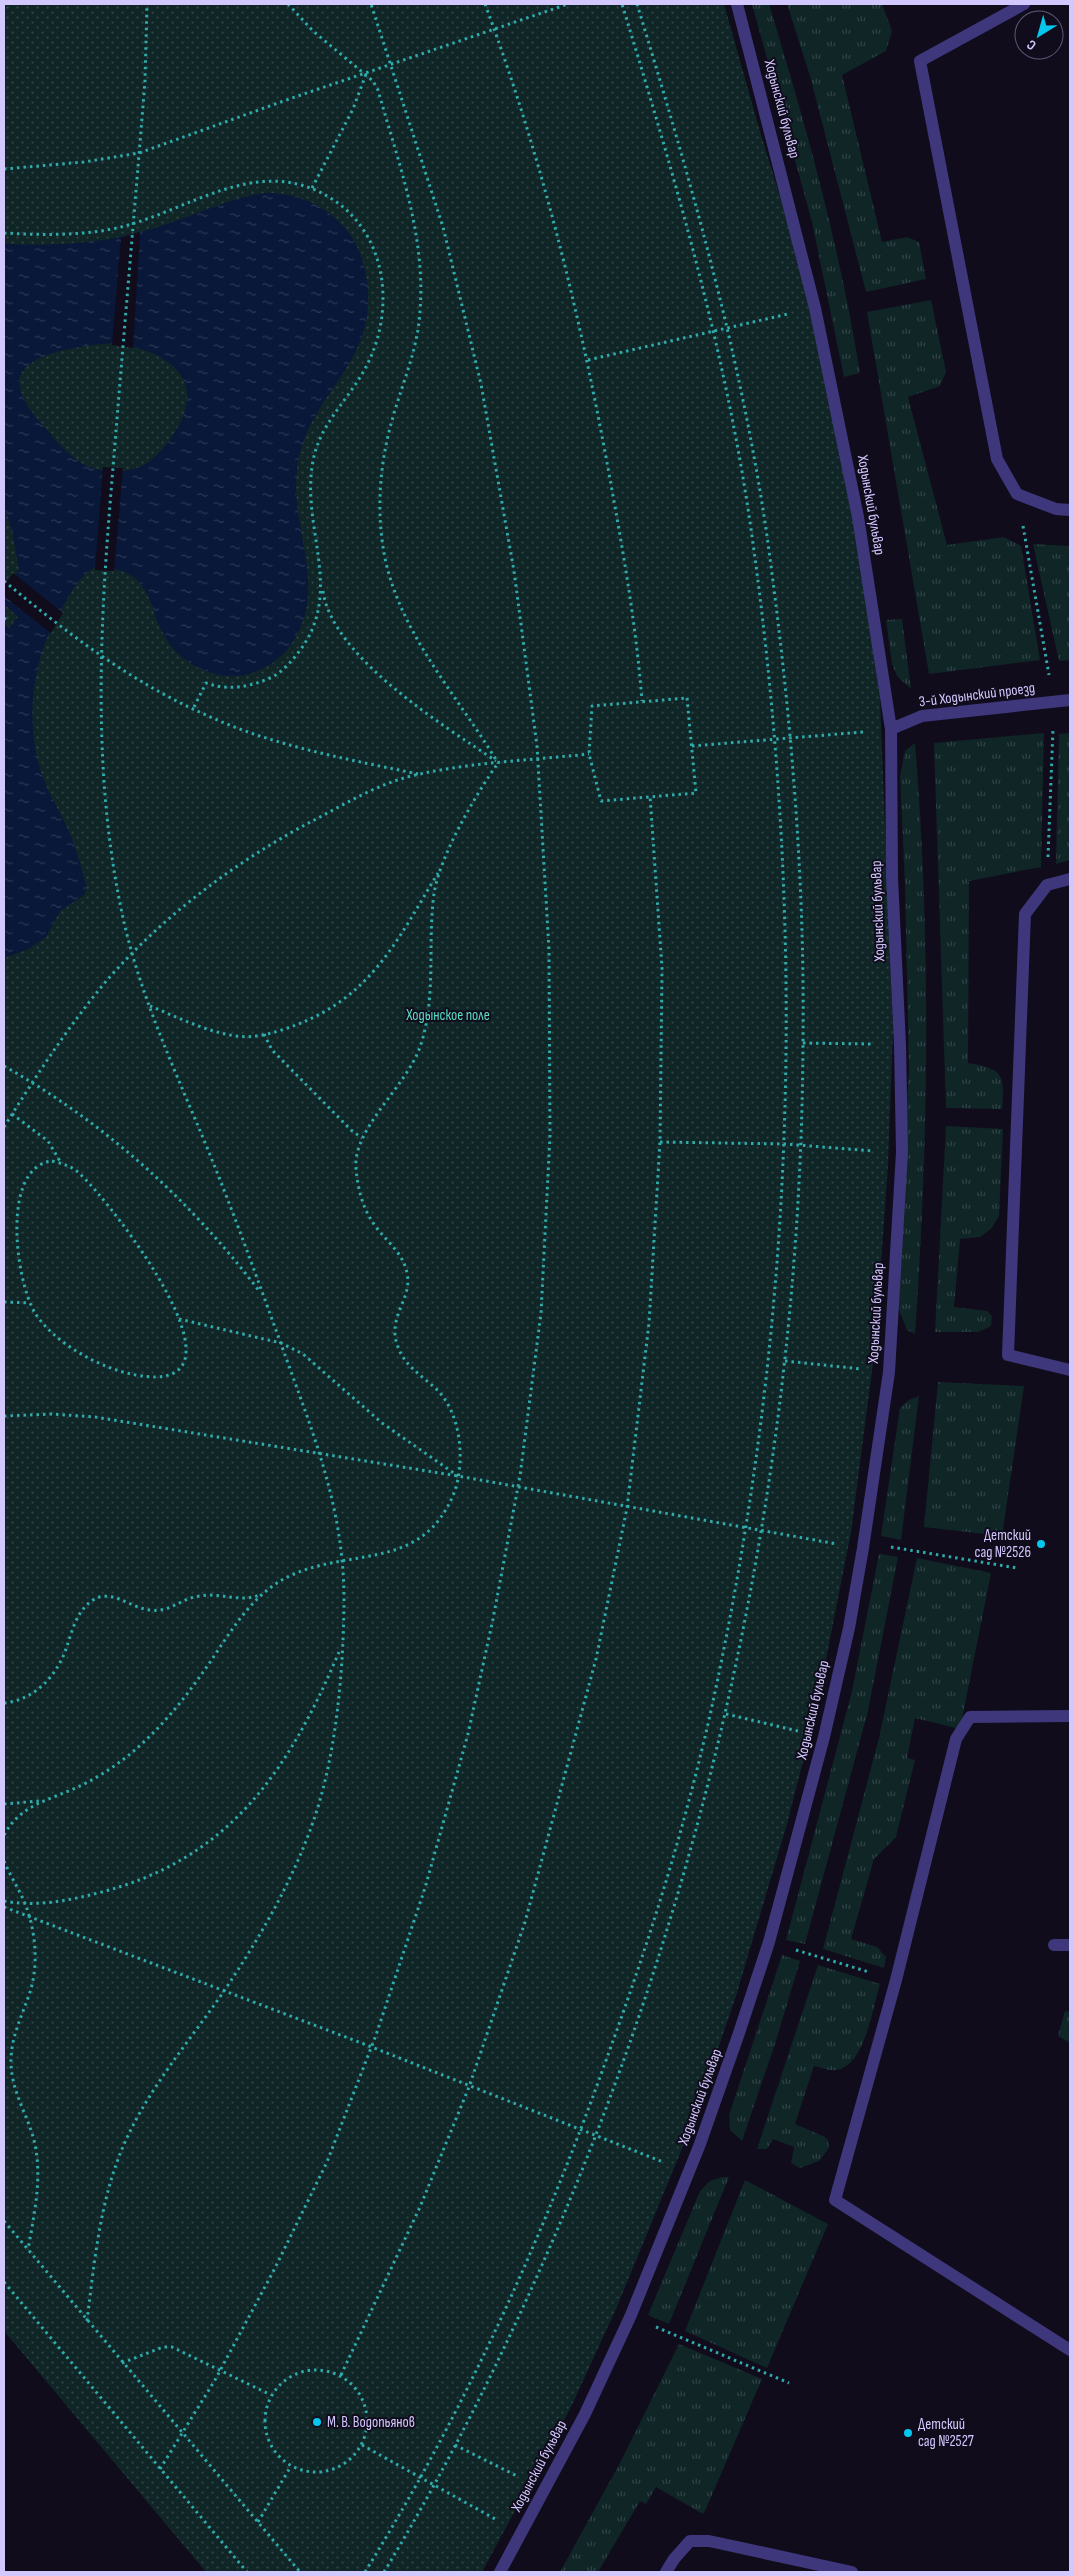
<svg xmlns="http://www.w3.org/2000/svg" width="1074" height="2576" font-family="'Sofia Sans Condensed',sans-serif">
<defs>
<pattern id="grass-tufts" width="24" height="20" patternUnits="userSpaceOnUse" patternTransform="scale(1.25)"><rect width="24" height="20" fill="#0f2526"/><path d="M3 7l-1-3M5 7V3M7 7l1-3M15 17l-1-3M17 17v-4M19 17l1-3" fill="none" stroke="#314347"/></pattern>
<pattern id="park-dots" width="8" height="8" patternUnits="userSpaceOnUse" patternTransform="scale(1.25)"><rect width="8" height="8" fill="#0f2526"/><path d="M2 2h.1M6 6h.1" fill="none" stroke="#314347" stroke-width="1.8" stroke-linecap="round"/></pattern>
<pattern id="water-ripples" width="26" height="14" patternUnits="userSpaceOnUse" patternTransform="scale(1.25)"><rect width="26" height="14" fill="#091738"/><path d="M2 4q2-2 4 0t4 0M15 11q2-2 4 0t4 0" fill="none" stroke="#2c3756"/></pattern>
</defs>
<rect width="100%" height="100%" fill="#100c1c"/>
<path fill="url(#grass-tufts)" d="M752 4H769C806 125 840 248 860 373L844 377 812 222Z
M787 4H882L892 31 886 51 842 75 882 242 907 237 919 242 926 279 866 292 810 76Z
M931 300 946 372 940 386 908 397 947 545 1004 537 1021 546 1040 660 929 674 867 312Z
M1033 544 1070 546V660L1059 661Z
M902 619 911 689 897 676 892 664 886 620Z
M1044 733 1041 867 969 881 968 1063C1003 1069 1005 1074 1002 1109L946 1108 934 743Z
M1070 733V860L1056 864 1059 734Z
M915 743C931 940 929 1137 915 1334L907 1330 895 1300 909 1069 905 884 900 776 905 751Z
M946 1126 1003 1129 999 1216 991 1229 980 1237 960 1239 954 1307 987 1311 992 1316 991 1326 978 1332H935Z
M938 1382 1024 1386 1002 1536 924 1527Z
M919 1396 901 1540 881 1536 900 1408 909 1400Z
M879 1554 898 1557 868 1711 805 1944 786 1940 852 1691Z
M917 1558 991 1573 960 1729 915 1718 907 1758 915 1760 896 1837 874 1859 851 1939 877 1947 886 1957 884 1968 823 1949 879 1738Z
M782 1955 800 1961 775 2044 742 2141 730 2130 729 2115Z
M818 1965 880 1984C873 2006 865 2067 836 2070 828 2071 821 2067 814 2066L795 2124 825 2137 828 2140 829 2148 819 2161 800 2168 791 2163 794 2147 773 2139 767 2149H757Z
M1065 2011 1070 2012V2043L1058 2036Z
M722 2177H729L669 2324 648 2315 700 2191 710 2181Z
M745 2180 828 2224 767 2368 685 2331Z
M679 2344 762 2379 705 2511 703 2514 656 2487 646 2504 640 2501 598 2572H560L620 2463Z"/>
<path fill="url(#park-dots)" d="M4 4H724L761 135 807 284 855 517 880 699 893 1031 888 1165 875 1348 851 1532 816 1710 787 1824 736 1996 693 2122 616 2309 571 2407 482 2572H206L4 2331Z"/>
<path fill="url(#water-ripples)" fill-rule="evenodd" d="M265 193C296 193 322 203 343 226 356 240 363 257 366 276 382 365 305 392 297 470 290 528 327 584 295 638 284 658 267 669 245 675 232 678 219 676 206 671 181 662 165 642 156 618 151 603 148 590 136 579 124 569 110 568 95 567 77 577 69 597 59 614 32 659 25 722 41 772 48 794 61 813 70 834 77 851 82 870 87 888L84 895 60 911 46 937 28 949 4 958V624L9 628 18 617 4 604V589L19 570 12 530 4 506V244C55 246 103 244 152 229 190 218 224 199 265 193ZM112 343C161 349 209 374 177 429 169 442 158 457 144 465 129 473 105 473 89 467 72 460 58 443 46 429 35 416 16 396 20 377 27 351 90 345 112 343Z"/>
<path fill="#100c1c" d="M140 232 133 348 112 345 121 238Z
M103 467 123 468 114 571 95 570Z
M13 573 63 613 51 633 4 596V585Z"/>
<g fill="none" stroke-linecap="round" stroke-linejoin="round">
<path stroke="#2fabab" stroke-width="3" stroke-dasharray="2.5 4" stroke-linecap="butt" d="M288 4 313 31 373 81 378 90C398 162 426 235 420 311 418 349 403 381 393 417 379 464 375 518 387 567 406 641 459 698 498 763
M485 4C541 155 579 310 608 468 622 545 636 623 642 701
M4 169 84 162 139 153 292 98 568 4
M312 188 353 109 366 74
M4 233C41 235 80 236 117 228 190 211 258 152 332 199 387 234 395 308 368 363 351 398 320 422 313 461 300 528 346 592 298 653 290 663 281 673 270 678 249 687 228 691 206 683L193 709
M588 360 788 314
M1023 526 1049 675
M4 581C67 633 131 682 206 715 273 746 347 759 418 774
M323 591C332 657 443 725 496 761
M4 618 8 621
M687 698 696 793 601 801 589 754 592 706Z
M692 746 863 732
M1048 857 1053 729
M150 1006C177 1017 207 1032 236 1036 256 1039 277 1032 296 1025 372 996 398 939 438 873
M264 1034 272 1050 351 1130 362 1138
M803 1043 872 1044
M4 1066C105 1123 190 1200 260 1292
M12 1114 48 1141 61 1163
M4 1127C36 1076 69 1025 108 979 166 913 242 857 320 817 352 800 384 781 420 774 475 762 533 760 589 754
M660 1142 785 1144 874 1151
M52 1161C64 1164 74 1167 82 1176 112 1204 263 1398 136 1375 101 1369 54 1343 35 1313 16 1282 0 1167 52 1161Z
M4 1302 30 1303
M179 1319 281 1343 303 1354 382 1423 458 1476
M785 1361 862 1369
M4 1416 52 1414 95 1417 458 1476 837 1544
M891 1547 1017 1568
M4 1703C34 1700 56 1677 66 1649 72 1632 76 1611 93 1600 112 1588 130 1608 150 1610 170 1613 181 1598 200 1596 220 1592 240 1603 259 1595
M726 1714 798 1731
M4 1804 39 1801
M4 1835C20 1805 49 1800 78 1787 99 1777 119 1764 136 1749 161 1727 182 1702 201 1675 228 1638 249 1593 294 1574 355 1548 423 1570 454 1493 466 1461 461 1411 435 1388 421 1375 405 1366 398 1347 386 1317 413 1299 407 1273 403 1253 388 1243 376 1227 363 1210 358 1190 356 1169 352 1129 406 1087 420 1047 437 998 427 945 434 894 439 857 476 794 498 763
M4 1861C10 1876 20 1890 26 1906 36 1933 39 1967 29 1995 21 2018 10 2040 11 2064 12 2092 27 2114 34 2140 43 2177 34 2214 28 2250
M4 1901C35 1907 67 1901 98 1893 230 1860 289 1770 339 1652
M4 1907 364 2044 663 2162
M796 1950 869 1972
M4 2221 300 2572
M4 2282 247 2572
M87 2321C94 2264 100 2202 122 2149 146 2091 189 2042 224 1991 259 1939 291 1884 312 1825 336 1758 343 1675 344 1605 345 1517 318 1446 289 1366 262 1292 236 1218 206 1145 175 1070 139 994 122 913 90 763 101 608 114 456 124 331 135 206 145 81L147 4
M656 2327 789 2383
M122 2363 163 2347H172L271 2395
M265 2421a51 51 0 1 1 102 0a51 51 0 1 1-102 0Z
M341 2375 420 2207 469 2087 525 1922 596 1659 627 1508 649 1323 660 1142 662 968 650 796
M362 2445 497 2520
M455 2445 519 2477
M160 2469 215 2380 274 2270 327 2162 376 2035 425 1888 468 1734 493 1619 520 1476 541 1313 550 1136 549 950 537 746 514 571 481 384 443 227 371 4
M258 2522 291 2466
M365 2572C466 2409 545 2233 609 2052 650 1939 686 1824 712 1706 797 1315 807 932 752 536 727 355 675 178 622 4
M384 2572C453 2458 512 2337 564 2214 719 1844 801 1444 803 1042 805 873 790 704 767 536 741 355 690 178 637 4"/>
<path stroke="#3e377b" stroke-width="12" d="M1024 4 920 61 997 459 1017 494 1056 509 1070 510
M891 729 922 716 1070 700
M1070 879 1047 885 1025 914 1008 1355 1070 1370
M1070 1716 970 1717 956 1739 896 1980 835 2200 1070 2350
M1054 1945H1070
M500 2572 585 2414 631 2315 700 2144 739 2033 769 1942 824 1737 849 1628 863 1548 889 1372 902 1152 900 1045 892 877 891 729 858 517 815 308 737 4
M666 2572 674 2559 690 2541H709L852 2572"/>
</g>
<g fill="#05c7ed" stroke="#100c1c" stroke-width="2">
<circle cx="1041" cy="1544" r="5"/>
<circle cx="317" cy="2422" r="5"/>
<circle cx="908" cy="2433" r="5"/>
</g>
<g text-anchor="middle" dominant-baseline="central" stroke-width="4" stroke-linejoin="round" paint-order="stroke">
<g font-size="15" fill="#d2c8fe" stroke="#100c1c">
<text transform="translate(782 109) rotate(75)">Ходынский бульвар</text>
<text transform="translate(871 505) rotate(80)">Ходынский бульвар</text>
<text transform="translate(977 695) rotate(-7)">3-й Ходынский проезд</text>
<text transform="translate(878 911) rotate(-92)">Ходынский бульвар</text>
<text transform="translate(876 1313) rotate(-87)">Ходынский бульвар</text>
<text transform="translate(813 1710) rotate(-77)">Ходынский бульвар</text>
<text transform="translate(700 2097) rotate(-70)">Ходынский бульвар</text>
<text transform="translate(539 2466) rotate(-62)">Ходынский бульвар</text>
</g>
<g font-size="15" fill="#57dbc3" stroke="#100c1c">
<text x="448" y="1015">Ходынское поле</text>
</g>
<g font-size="15" fill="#d2c8fe" stroke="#100c1c" text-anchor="start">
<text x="1031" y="1535" text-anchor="end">Детский<tspan x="1031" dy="17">сад №2526</tspan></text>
<text x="327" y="2422">М. В. Водопьянов</text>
<text x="918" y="2424">Детский<tspan x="918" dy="17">сад №2527</tspan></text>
</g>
</g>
<rect width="1074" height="2576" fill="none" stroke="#d2c8fe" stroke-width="10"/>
<g transform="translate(1039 35) rotate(217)"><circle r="24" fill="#100c1c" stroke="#5e5776"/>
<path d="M0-4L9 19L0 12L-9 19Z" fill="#05c7ed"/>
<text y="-8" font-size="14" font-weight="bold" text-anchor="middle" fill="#d2c8fe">С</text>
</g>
</svg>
